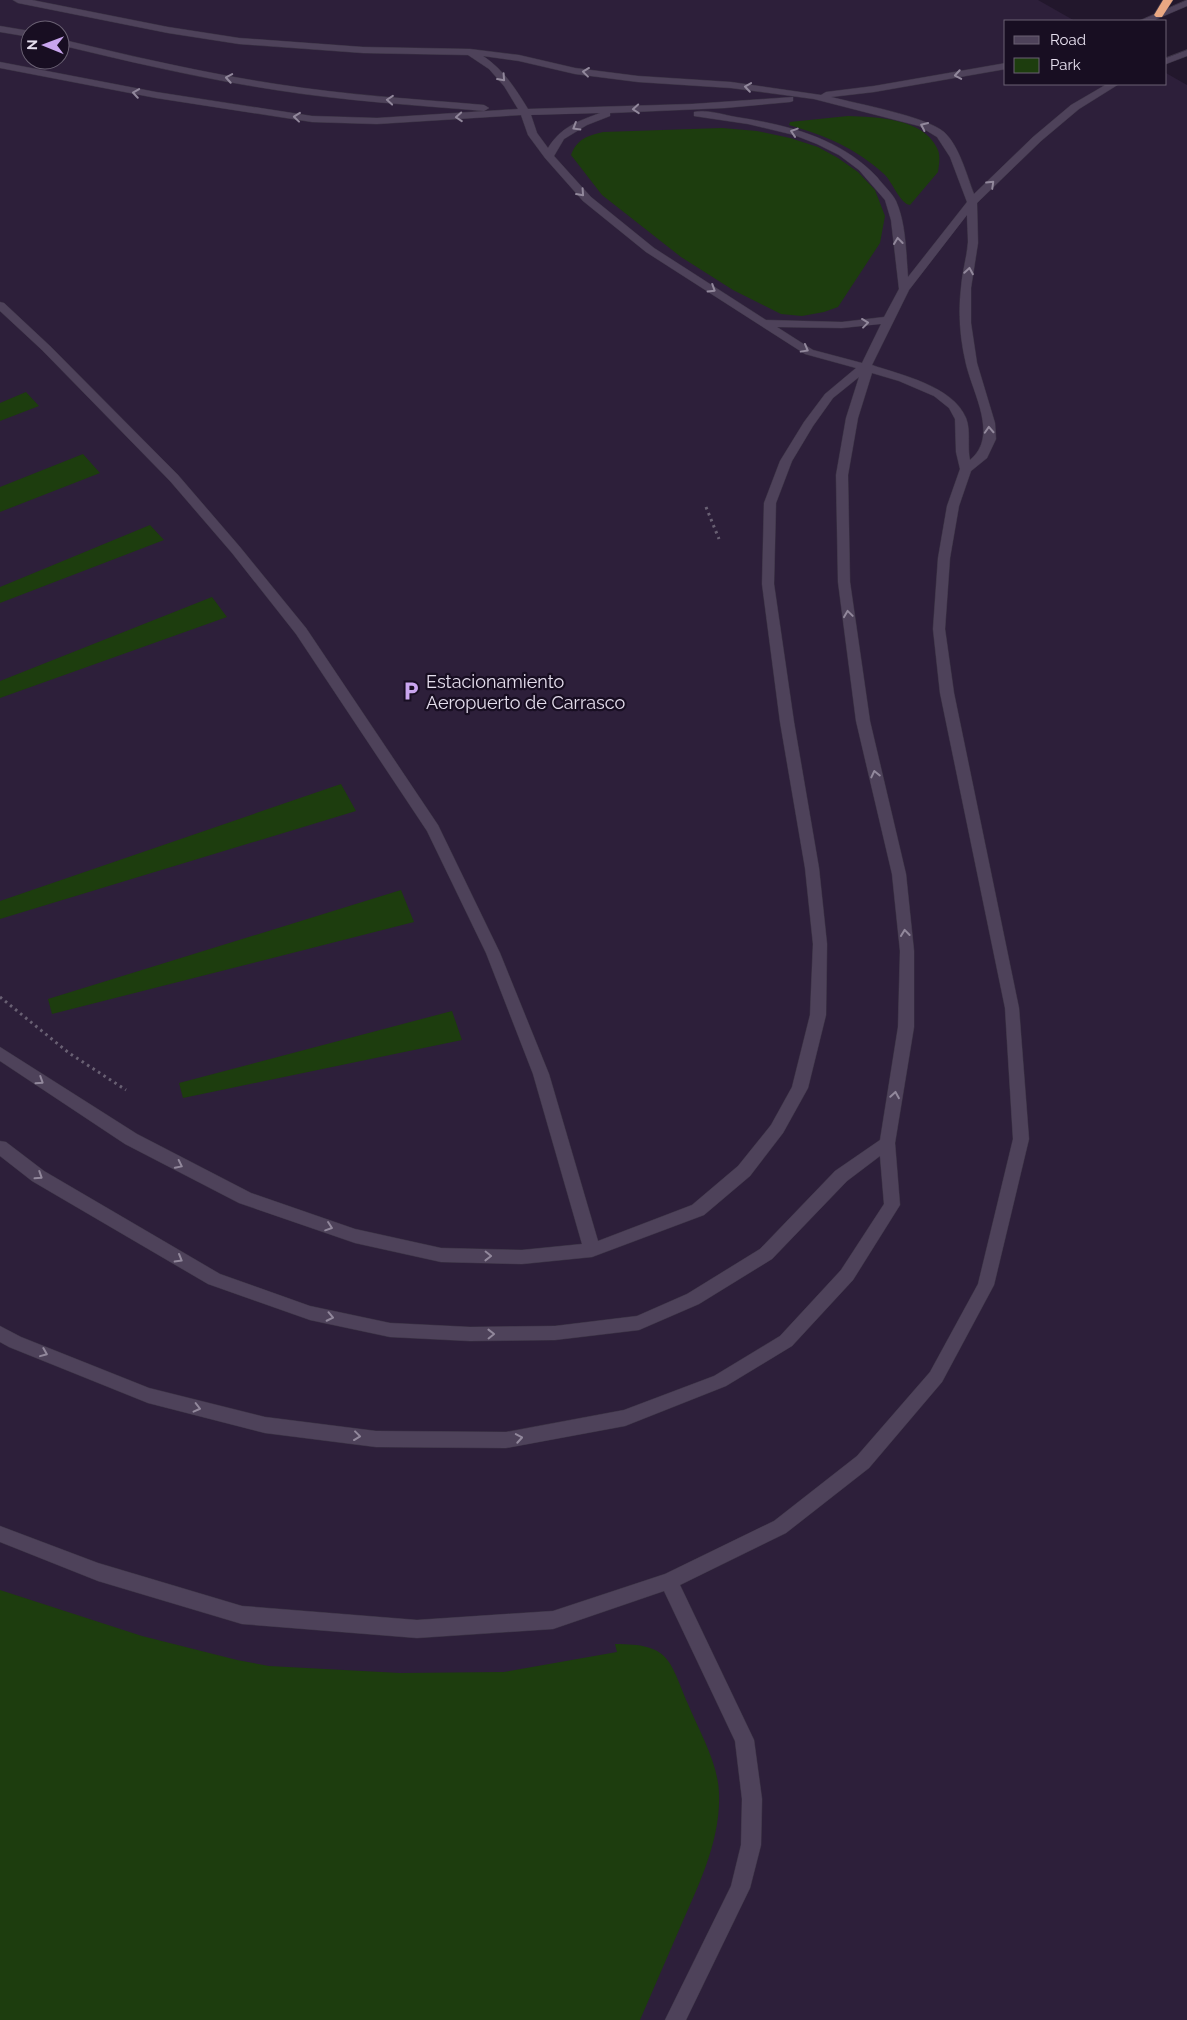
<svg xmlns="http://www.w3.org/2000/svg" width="1187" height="2020" font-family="Raleway,sans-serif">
<rect width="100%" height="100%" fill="#22172c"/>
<path fill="#2d1f3a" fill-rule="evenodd" d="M0 0H1038L1075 21H1006V84H1166V73L1187 85V2020H0ZM30 30H60V60H30Z"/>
<path fill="#1d3d0e" d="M848 116C876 117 923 118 937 148 941 155 939 164 938 172L910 205C900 204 892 181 884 174 854 147 826 136 789 125L790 122Z
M722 128 757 131 790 138 818 147 838 158 858 172 875 190 885 216 880 243 838 307 824 312 802 316 781 314 733 290 681 257 602 195 571 155C577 139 587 136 603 132Z
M26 392 39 406 0 421V403Z
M83 454 100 473 0 512V487Z
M150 525 164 540 0 603V587Z
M212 597 227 617 0 698V681Z
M341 784 356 811 0 919V901Z
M401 890 414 922 52 1014 48 999Z
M452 1011 462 1040 183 1098 179 1083Z
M0 1590 142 1636 237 1660 269 1666 400 1673 504 1672 617 1652 615 1644C669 1644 669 1658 688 1704 699 1731 718 1762 719 1793 721 1841 698 1886 679 1930 666 1960 653 1990 640 2020H0Z"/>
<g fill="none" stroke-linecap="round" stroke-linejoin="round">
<defs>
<path id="minor" d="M13 0H32L168 27 239 38 363 47 470 49 519 55 575 68 638 76 731 82 821 95 826 92 874 86 1006 63V69L874 92 831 97C858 104 925 116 944 132 959 145 967 176 974 194L1033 137 1071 105 1107 84H1119L1079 109 1041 141 977 203 978 243 971 288V323L977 363 995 423 996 439 987 458 971 471 959 506 950 558 945 629 954 693 1019 1008 1029 1139 994 1285 942 1382 869 1468 786 1533 680 1585 754 1740 762 1799 761 1845 750 1888 686 2020H665L731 1886 741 1845 742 1799 735 1741 664 1591 553 1629 417 1638 242 1624 98 1581 0 1542V1526L98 1563 242 1606 417 1620 553 1611 665 1574 774 1521 857 1456 930 1372 978 1284 1013 1139 1005 1008 940 693 933 629 938 558 947 506 960 469 956 452 955 419 949 408 934 396 899 381 872 373 858 418 848 475 850 582 870 721 906 874 914 951V1027L895 1143 900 1205 853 1280 792 1346 726 1386 625 1426 506 1448 376 1447 265 1433 148 1403 9 1347 0 1342V1326L21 1337 149 1388 265 1417 376 1431 506 1432 624 1410 714 1376 780 1336 841 1270 884 1204 880 1156 847 1181 772 1259 699 1304 639 1330 555 1340 470 1341 390 1337 310 1320 208 1284 32 1181 0 1156V1141L6 1142 44 1171 220 1274 310 1306 390 1323 470 1327 555 1326 637 1316 687 1294 760 1249 835 1171 880 1140 898 1027 900 951 892 874 856 721 838 582 836 475 846 418 859 377 833 398 813 426 792 461 776 503 774 584 794 722 819 868 827 944 826 1015 808 1088 783 1133 750 1176 704 1215 592 1257 522 1264 441 1262 355 1243 239 1203 125 1144 0 1061V1047L137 1134 251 1193 355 1229 441 1248 522 1250 582 1244 533 1074 486 953 427 831 296 634 232 553 170 481 42 350 0 311V302L4 303 50 346 178 475 240 547 306 628 438 825 500 953 549 1074 598 1241 692 1205 738 1166 771 1125 792 1087 810 1015 813 944 805 868 780 722 762 584 764 503 780 461 804 422 825 394 856 368 805 354 646 252 583 201 545 158 528 135 521 115 377 124 312 122 156 98 0 68V62L156 92 312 116 377 118 518 109 504 86 489 69 468 55 363 53 239 44 168 33 18 3ZM483 56 519 61 575 74 638 82 731 88 814 99 919 126 937 137 950 157 967 202 908 277C906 253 906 223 896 201 892 193 883 185 877 177 840 138 788 125 736 117 724 115 707 109 694 112V116L748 124 794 135 817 144 839 155 859 170 885 200 891 220 899 289 884 317 842 322 766 320 654 248 591 197 554 156 564 139 587 125 610 116V113L725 108 790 102 793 101V97L692 104 528 109C515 88 504 70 483 56ZM600 113C578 121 561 127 548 148L537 133 531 115ZM967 215C967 224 968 233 968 242 967 257 962 272 961 288 958 313 960 339 966 364 973 394 999 436 970 460 967 447 971 430 966 418 953 386 901 375 872 365L909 290ZM881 324 862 363 813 350 777 327 842 328Z
M1187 0V6L1152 21H1139Z
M0 26 30 31V37L0 32Z
M60 39C131 56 203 73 276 84 345 95 415 99 484 105L489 108 484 111C415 105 345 101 276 90 203 79 131 62 60 45Z
M1187 50V56L1166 64V58Z"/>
<path id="highway" d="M1163 0H1173L1162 17H1156L1154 15Z"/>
</defs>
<use href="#minor" stroke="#3b3344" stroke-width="1"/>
<use href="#highway" stroke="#3b3344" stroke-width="1"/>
<path stroke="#696073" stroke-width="3" stroke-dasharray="2.5 4" stroke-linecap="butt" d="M706 507 719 539
M0 997 69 1053 126 1090"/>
<use href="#minor" fill="#4e425a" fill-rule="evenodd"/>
<use href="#highway" fill="#eaa883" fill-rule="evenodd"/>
</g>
<defs><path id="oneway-chevron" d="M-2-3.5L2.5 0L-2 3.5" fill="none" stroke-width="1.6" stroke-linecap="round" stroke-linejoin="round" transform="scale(1.25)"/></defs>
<g stroke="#92889c">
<use href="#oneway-chevron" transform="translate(586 72) rotate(-173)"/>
<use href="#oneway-chevron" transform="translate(958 75) rotate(170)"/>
<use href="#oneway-chevron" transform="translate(229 78) rotate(-170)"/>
<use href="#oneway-chevron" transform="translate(502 78) rotate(48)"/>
<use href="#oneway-chevron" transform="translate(748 87) rotate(-172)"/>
<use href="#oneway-chevron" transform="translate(136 93) rotate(-171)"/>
<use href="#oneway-chevron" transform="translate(390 100) rotate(-175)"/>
<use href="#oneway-chevron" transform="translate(636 109) rotate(176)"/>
<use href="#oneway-chevron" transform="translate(297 117) rotate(-174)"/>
<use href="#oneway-chevron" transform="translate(459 117) rotate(176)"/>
<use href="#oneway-chevron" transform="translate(924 126) rotate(-155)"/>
<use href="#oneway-chevron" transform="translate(576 127) rotate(149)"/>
<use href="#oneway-chevron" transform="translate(794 132) rotate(-162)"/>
<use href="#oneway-chevron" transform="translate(991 184) rotate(-44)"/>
<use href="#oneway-chevron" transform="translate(581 193) rotate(48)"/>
<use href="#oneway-chevron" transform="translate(898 241) rotate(-97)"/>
<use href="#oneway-chevron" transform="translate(969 271) rotate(-81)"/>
<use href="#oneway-chevron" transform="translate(712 289) rotate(32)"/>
<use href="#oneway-chevron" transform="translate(865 323) rotate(-7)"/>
<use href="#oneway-chevron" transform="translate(805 349) rotate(29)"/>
<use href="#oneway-chevron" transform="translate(989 430) rotate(-93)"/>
<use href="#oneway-chevron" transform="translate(848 614) rotate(-98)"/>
<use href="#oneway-chevron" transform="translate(875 774) rotate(-103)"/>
<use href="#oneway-chevron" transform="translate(905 933) rotate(-96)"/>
<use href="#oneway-chevron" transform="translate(40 1081) rotate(33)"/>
<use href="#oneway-chevron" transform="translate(895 1095) rotate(-81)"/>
<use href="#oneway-chevron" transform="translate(179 1165) rotate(26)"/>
<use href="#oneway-chevron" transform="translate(39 1176) rotate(33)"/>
<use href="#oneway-chevron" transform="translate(329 1227) rotate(19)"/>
<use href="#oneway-chevron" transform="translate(488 1256) rotate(1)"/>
<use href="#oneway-chevron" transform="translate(179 1259) rotate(30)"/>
<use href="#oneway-chevron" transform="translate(330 1317) rotate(12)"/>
<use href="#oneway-chevron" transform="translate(491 1334) rotate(-1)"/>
<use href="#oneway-chevron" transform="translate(44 1353) rotate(22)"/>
<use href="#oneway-chevron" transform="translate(197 1408) rotate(14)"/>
<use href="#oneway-chevron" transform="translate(357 1436) rotate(7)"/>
<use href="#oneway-chevron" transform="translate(519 1438) rotate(-10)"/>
</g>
<defs>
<symbol id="parking-bare" viewBox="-9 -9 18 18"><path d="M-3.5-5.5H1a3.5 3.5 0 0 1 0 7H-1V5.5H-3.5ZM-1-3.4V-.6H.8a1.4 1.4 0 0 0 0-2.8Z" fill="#c9a5ee" stroke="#180e22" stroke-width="2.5" paint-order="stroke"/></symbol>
</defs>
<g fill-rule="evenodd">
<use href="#parking-bare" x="397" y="677" width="28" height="28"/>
</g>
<g text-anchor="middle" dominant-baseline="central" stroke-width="4.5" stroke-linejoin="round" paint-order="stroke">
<g font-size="18" fill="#e5deed" stroke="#180e22" text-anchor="start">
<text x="426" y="681">Estacionamiento<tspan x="426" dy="21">Aeropuerto de Carrasco</tspan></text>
</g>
</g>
<rect x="1004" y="20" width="162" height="65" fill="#180e22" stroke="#6a6173"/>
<rect x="1014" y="36" width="25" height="8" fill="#4e425a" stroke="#6a6173"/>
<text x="1050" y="45" font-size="15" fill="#e5deed">Road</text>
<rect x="1014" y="58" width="25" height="15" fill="#1d3d0e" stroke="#6a6173"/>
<text x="1050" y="70" font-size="15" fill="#e5deed">Park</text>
<g transform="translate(45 45) rotate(271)"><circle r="24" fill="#180e22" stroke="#6a6173"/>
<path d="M0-4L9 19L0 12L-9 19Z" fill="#c9a5ee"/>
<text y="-8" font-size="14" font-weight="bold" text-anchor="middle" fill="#e5deed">N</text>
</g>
</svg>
